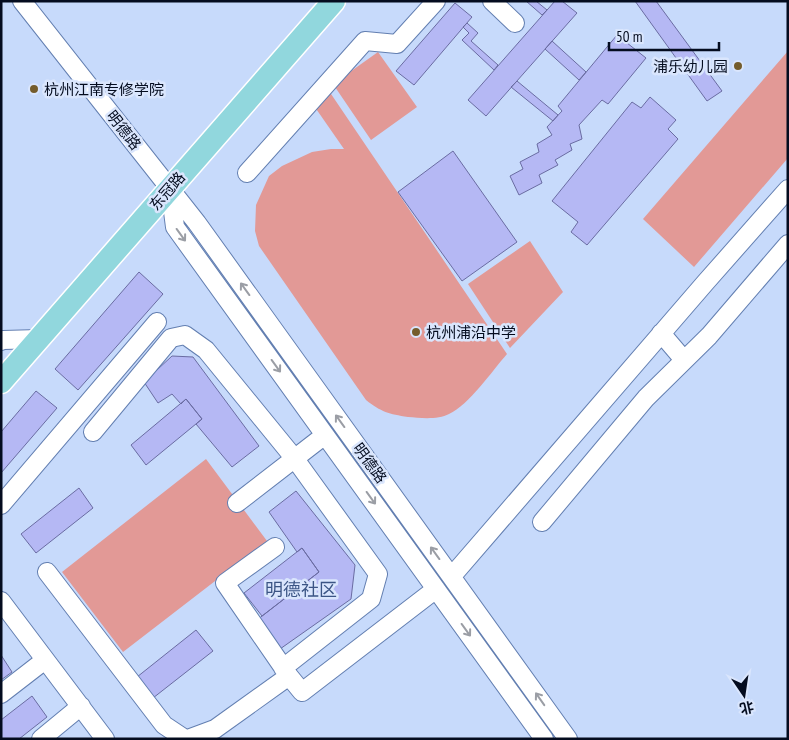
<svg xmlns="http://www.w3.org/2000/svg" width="789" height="740" font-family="'PT Sans Narrow','Noto Sans SC',sans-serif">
<rect width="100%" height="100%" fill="#c7dafb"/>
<path fill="#e29996" d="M788 51V158L694 267 643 219Z
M378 52 417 107 371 140 333 84Z
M329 91 507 354C492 371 469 405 449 414 438 420 420 418 408 417 389 414 381 412 366 400L259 246 255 231 256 205 269 176 282 166 312 152 331 149H344L312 103Z
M530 241 563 292 510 348 468 284Z
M206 459 267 541 123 652 62 572Z"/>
<path fill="#b5b8f4" stroke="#6a6ca2" d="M526 1H536L547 10 542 15Z
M555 1H562L577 13 486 116 468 100Z
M635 1H656L722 91 707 101Z
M455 3 472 17 414 85 396 71Z
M467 23 478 33 471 41 498 65 494 70 462 40 469 33 463 27Z
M617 35 646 58 608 104 602 100 579 125 582 139 570 144 572 150 555 160 558 165 539 175 542 183 519 195 510 176 523 169 520 162 539 152 537 144 552 135 547 127 562 111 558 106Z
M552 41 586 72 579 80 545 49Z
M517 81 558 115 553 121 511 87Z
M650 97 676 120 668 129 678 139 587 245 571 232 578 222 552 201 632 102 641 108Z
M453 151 517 242 462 281 398 192Z
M139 272 163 294 78 390 55 369Z
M172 356 193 357 259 446 232 467 196 424 202 419 186 399 181 404 172 394 158 403 144 382Z
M36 391 57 408 1 473V432Z
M186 399 202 419 146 465 131 445Z
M79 488 93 508 36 553 21 534Z
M296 491 355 565 351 599 280 649 257 620 319 572 302 548 297 552 269 512Z
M302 548 319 572 262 616 244 593Z
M196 630 213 651 153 698 137 677Z
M1 655 12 672 1 680Z
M32 696 47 717 19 739H1V720Z"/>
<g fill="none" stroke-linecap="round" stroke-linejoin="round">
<defs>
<path id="minor" d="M22 1 197 223 568 739
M492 1 515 23
M247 173 365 41 397 44 436 1
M170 188 175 227 544 739
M661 333 684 360
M1 341 3 340 39 339
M93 432 171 338 185 335 206 350 295 459 378 574 371 599 283 668
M237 503 325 435
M1 505 157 322
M542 522 646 398 709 336 788 244
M275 547 225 583 289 676 302 692 436 589
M47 572 164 725 185 739
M452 576 705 283 788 189
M1 601 105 739
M1 694 45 660
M41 739 81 706
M188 739 215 729 289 676"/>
<path id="major" d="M1 382 334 1"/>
</defs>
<use href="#minor" stroke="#637fb1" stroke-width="20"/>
<use href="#major" stroke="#fff" stroke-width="25"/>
<use href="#minor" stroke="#fff" stroke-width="18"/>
<use href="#major" stroke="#91d7dd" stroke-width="22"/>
</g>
<defs><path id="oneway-shaft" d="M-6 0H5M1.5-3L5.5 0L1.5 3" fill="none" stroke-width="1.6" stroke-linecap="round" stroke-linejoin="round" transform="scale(1.25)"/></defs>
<g stroke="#9b9ea5">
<use href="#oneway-shaft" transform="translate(181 235) rotate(54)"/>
<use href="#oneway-shaft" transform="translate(245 289) rotate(-126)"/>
<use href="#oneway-shaft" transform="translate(276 366) rotate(54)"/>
<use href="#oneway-shaft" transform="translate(340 421) rotate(-126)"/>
<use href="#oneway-shaft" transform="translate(371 498) rotate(54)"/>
<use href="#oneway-shaft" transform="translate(435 553) rotate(-126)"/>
<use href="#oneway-shaft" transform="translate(466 630) rotate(54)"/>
<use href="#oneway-shaft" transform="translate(540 699) rotate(-125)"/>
</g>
<g fill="#745c2c" stroke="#dae6fd" stroke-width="2">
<circle cx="738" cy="66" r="5"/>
<circle cx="34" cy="89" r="5"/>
<circle cx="416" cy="332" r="5"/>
</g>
<g text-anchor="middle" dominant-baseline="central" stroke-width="5" stroke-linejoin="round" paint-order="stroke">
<g font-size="15" fill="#040c1f" stroke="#dae6fd" text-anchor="start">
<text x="728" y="66" text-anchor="end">浦乐幼儿园</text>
<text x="44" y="89">杭州江南专修学院</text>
<text x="426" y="332">杭州浦沿中学</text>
</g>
<g font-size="15" fill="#040c1f" stroke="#dae6fd">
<text transform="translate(124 130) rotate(52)">明德路</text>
<text transform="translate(167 191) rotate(-49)">东冠路</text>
<text transform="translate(370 463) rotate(54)">明德路</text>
</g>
<g font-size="18" fill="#3b5585" stroke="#dae6fd">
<text x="301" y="589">明德社区</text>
</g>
</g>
<rect width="789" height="740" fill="none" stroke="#040c1f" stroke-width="5"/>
<g transform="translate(744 695) rotate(167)" stroke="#dae6fd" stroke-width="4" paint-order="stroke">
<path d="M0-4L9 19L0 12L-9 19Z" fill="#040c1f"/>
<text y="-8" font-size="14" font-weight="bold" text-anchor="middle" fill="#040c1f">北</text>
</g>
<path d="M609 42v8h110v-8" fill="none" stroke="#040c1f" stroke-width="2.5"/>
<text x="616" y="42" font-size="15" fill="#040c1f" stroke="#dae6fd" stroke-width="4" paint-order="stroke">50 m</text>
</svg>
